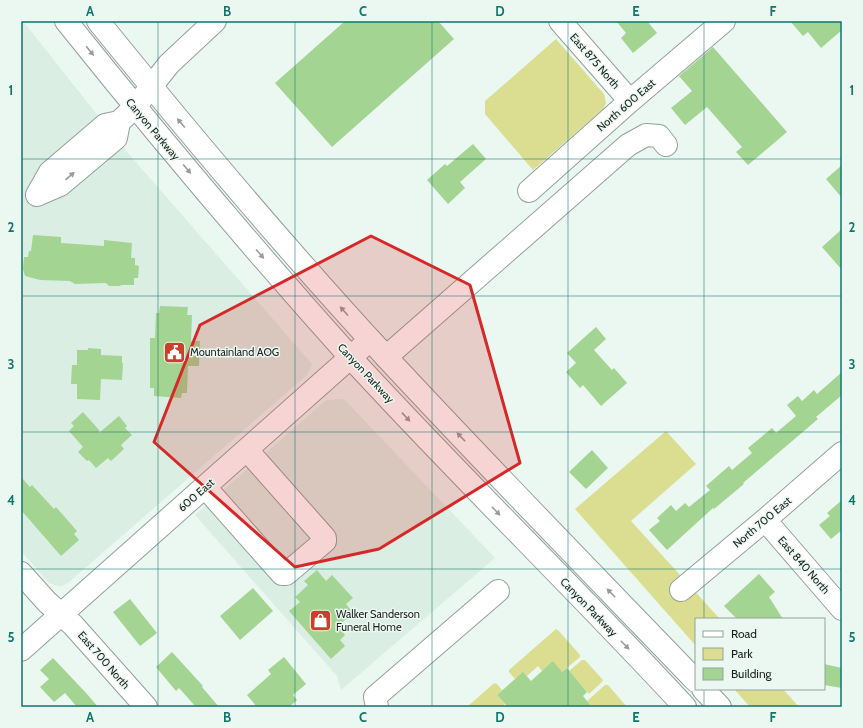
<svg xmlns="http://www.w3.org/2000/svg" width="863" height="728" font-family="Cabin,sans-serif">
<rect width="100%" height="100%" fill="#ebf7f1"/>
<path fill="#daeee3" d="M21 21H23L121 145 312 364 307 375 69 582 62 586H58L49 583 21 551Z
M344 399 495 558 341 690 337 676 195 515 326 400Z"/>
<path fill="#dbde91" d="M556 39 604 94 606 103 603 109 533 170 485 114V101Z
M666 431 696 464 631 521 720 619H696V646L575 509Z
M556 629 558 630 580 655V657L562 672 542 671 538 666 527 676 515 679 509 672V670Z
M582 660H585L603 680 602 682 589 694 569 671Z
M496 683 502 690 497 695 505 704 502 707H467L493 684Z
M605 685H608L627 707H592L587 701Z
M734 689H783L799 707H750Z"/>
<path fill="#a4d491" d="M345 21H438L454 39 332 147 275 83Z
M616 21H647L657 33 633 53 621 38 626 33Z
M790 21H842V30L821 48 808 32 803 36Z
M713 47 787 132 748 165 736 152 742 147 707 107 685 125 671 108 692 91 679 76Z
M473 144 486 159 460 182 465 188 448 204 427 180 445 164 447 166Z
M842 165V198L826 179Z
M842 229V270L822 247Z
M33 235 61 237V243L104 246V240L132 243 131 258H135V265L139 266 138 278H134V285H122L119 286H109L106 283 75 284 70 281 40 280 25 276 23 269 24 257H28L29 251H31Z
M160 306 188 307 187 315H192L191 341H200L199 366H188L187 393H182L181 398 154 396V388H150V338H155L156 313H159Z
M596 327 606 339 594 350 612 370 614 368 627 383 601 406 583 385 580 388 566 372 576 363 567 353Z
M88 348 101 349V355L122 356V363H123L122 380 101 379 100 400 77 399V384H71L72 365H77V350H88Z
M842 372V395L816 417 818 419 743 483 744 484 714 509 713 508 667 550 649 530 660 521 657 518 671 505 676 511 685 503 689 507 710 490 706 486 729 466 732 470 752 453 748 448 772 428 776 433 796 416 787 405 798 396 802 401 814 390 817 394Z
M83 412 99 430V433L119 416 127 426 125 428 132 435 121 445 124 449 111 461 108 458 96 468 89 460 87 461 78 452 83 447 69 431 74 426 71 423Z
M592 450 608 468 586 489 569 472Z
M21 477 30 487 32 485 54 509 56 507 77 531 74 534 79 540 61 556 21 510Z
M842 500V530L831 539 819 525 830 516 827 513Z
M317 570 326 581 332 575 353 598 346 604 353 613 338 626 345 635 340 640 345 646 331 659 289 611 300 602 295 597 308 585 304 581Z
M759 574 775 592 769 597 783 619H737L724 606Z
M253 588 273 611 240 640 220 616Z
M130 599 157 633 140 646 113 612Z
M172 652 203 686 202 687 219 707H196L179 688 176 691 156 667Z
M284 657 306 684 293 695 297 700 289 707H257L247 695 271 674 268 670Z
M53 658 87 694 98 707H77L65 693 54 702 40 687 49 679 40 670Z
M553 661 562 672 567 668 587 692 583 696 592 707H508L497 695 523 672 531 681Z
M824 664 842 668V688L824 685Z"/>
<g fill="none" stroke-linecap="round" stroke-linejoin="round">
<defs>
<path id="minor" d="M560 21 630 101
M529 191 630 101 724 21
M37 195 50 172 105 125 119 122 135 107 169 64 215 21
M37 195 60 185 116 138 119 122
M386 357 628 145 646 135 659 136 666 145
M205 487 282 574H286L325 541V538L247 450
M765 520 842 609
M21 573 47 602 73 625 146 707
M681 590 765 520 842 453
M21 650 370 340
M377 707 375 697 498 591"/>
<path id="highway" d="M66 21C158 136 253 249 351 358 460 477 576 589 685 707
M98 21C191 136 286 249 387 358 488 467 593 574 696 681
M703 689 720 707"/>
</defs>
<use href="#minor" stroke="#94a09a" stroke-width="24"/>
<use href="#highway" stroke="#94a09a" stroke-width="24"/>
<use href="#minor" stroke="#fff" stroke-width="22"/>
<use href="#highway" stroke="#fff" stroke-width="22"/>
</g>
<defs><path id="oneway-solid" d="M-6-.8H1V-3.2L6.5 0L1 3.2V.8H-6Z"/></defs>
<g fill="#999b9a">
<use href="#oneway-solid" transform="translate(90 51) rotate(51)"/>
<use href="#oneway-solid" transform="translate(181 123) rotate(-130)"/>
<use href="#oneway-solid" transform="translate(187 169) rotate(50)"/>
<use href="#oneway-solid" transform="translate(70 176) rotate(-41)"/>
<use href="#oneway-solid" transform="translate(260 254) rotate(49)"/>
<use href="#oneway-solid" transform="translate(344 311) rotate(-132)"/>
<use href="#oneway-solid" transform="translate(406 417) rotate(47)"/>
<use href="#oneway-solid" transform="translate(461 437) rotate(-134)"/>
<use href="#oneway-solid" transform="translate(496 511) rotate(46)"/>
<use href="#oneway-solid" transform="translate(611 593) rotate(-134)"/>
<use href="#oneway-solid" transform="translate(625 645) rotate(46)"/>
</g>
<path fill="#d62828" fill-opacity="0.2" stroke="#d62828" stroke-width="3" stroke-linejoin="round" d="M371 236 470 285 520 463 379 549 295 567 154 442 200 325Z"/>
<path fill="none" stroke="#0f766e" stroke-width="1" stroke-opacity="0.55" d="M158 21V707M295 21V707M432 21V707M568 21V707M704 21V619M21 159H842M21 296H842M21 432H842M21 569H842M704 689V707"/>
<defs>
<symbol id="civic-square" viewBox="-11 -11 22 22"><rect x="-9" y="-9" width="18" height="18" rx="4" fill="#ca3e2b" stroke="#ebf7f1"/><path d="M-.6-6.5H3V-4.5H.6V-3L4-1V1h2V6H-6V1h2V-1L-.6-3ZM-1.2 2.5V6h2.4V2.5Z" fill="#fff"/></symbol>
<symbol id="shop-square" viewBox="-11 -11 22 22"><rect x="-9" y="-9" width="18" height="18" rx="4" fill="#ca3e2b" stroke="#ebf7f1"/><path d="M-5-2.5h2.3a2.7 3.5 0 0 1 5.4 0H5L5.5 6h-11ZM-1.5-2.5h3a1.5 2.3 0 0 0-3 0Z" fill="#fff"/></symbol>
</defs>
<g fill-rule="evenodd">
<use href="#civic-square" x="162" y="340" width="25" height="25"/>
<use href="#shop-square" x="308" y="608" width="25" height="25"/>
</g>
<g text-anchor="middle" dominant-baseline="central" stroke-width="3" stroke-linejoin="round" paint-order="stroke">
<g font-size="11" fill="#1c211e" stroke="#ebf7f1">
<text transform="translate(595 61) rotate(49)">East 875 North</text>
<text transform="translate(626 105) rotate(-41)">North 600 East</text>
<text transform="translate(153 129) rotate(50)">Canyon Parkway</text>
<text transform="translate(366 373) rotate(47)">Canyon Parkway</text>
<text transform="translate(196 495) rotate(-41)">600 East</text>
<text transform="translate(762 522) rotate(-40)">North 700 East</text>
<text transform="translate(804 565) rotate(49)">East 840 North</text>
<text transform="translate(589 607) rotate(46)">Canyon Parkway</text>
<text transform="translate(104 660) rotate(49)">East 700 North</text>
</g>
<g font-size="11" fill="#1c211e" stroke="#ebf7f1" text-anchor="start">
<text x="190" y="352">Mountainland AOG</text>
<text x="336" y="614">Walker Sanderson<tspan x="336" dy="13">Funeral Home</tspan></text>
</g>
</g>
<rect width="863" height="728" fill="none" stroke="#ebf7f1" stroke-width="44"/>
<rect x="695" y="618" width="130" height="72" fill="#ebf7f1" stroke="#98a19d"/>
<rect x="703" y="631" width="20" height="6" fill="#ffffff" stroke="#98a19d"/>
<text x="731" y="638" font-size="12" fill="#1c211e">Road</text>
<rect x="703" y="648" width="20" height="12" fill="#dbde91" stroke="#98a19d"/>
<text x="731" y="658" font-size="12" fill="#1c211e">Park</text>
<rect x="703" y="668" width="20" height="12" fill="#a4d491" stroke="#98a19d"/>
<text x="731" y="678" font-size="12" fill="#1c211e">Building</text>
<rect x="22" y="22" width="819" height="684" fill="none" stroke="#0f766e" stroke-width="1.5"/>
<g font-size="13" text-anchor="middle" font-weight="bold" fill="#0f766e">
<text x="90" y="16">A</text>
<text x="227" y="16">B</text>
<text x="363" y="16">C</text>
<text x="500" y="16">D</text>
<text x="636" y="16">E</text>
<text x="773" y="16">F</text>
<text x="11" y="95">1</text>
<text x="852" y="95">1</text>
<text x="11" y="232">2</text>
<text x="852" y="232">2</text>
<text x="11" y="369">3</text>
<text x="852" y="369">3</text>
<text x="11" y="505">4</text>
<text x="852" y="505">4</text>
<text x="11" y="642">5</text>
<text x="852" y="642">5</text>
<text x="90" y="722">A</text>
<text x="227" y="722">B</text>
<text x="363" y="722">C</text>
<text x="500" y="722">D</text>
<text x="636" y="722">E</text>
<text x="773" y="722">F</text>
</g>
</svg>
